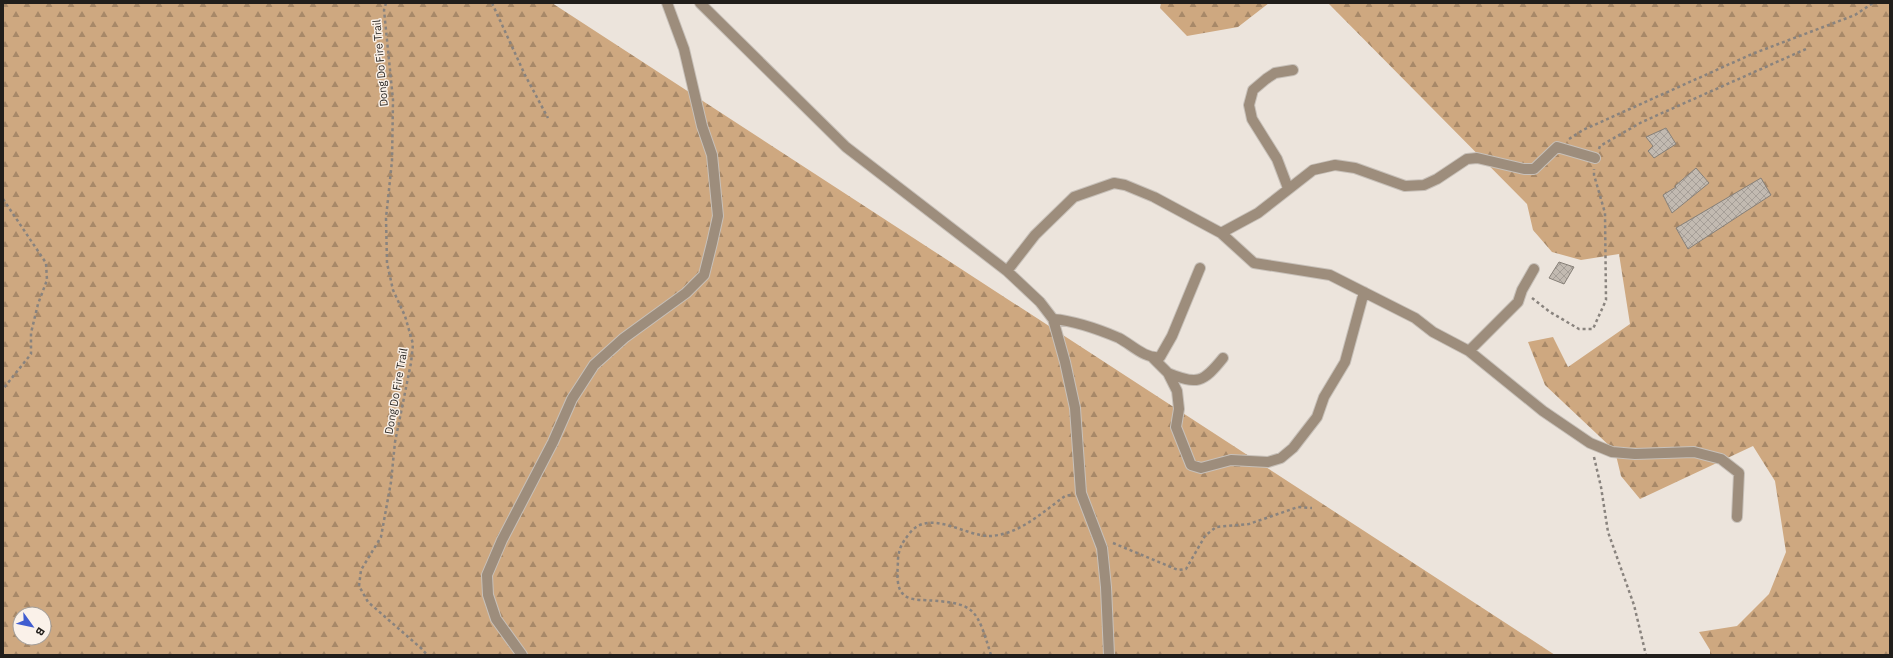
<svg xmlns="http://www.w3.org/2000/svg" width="1893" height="658" font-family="'IBM Plex Sans',sans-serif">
<defs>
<pattern id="forest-firs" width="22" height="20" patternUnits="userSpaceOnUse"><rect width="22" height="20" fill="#cea880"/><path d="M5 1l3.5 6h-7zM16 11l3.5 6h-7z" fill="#a78868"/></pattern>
<pattern id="building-cross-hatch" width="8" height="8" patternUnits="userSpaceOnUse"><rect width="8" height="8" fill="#c2bab1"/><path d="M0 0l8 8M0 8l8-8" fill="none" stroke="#a69f98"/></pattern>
</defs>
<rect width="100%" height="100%" fill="#ece4dc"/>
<path fill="url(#forest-firs)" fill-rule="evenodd" d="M3 3H552L1555 655H3ZM20 614H44V638H20Z
M1161 3H1269L1238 27 1187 36 1160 8Z
M1328 3H1890V655H1710V650L1699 632 1737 626 1769 594 1786 552 1775 481 1753 446 1640 499 1621 476 1615 451 1545 385 1528 342 1553 337 1568 367 1630 324 1619 254 1581 260 1552 252 1533 230 1527 204Z"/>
<path fill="url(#building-cross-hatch)" stroke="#878078" d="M1666 128 1676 144 1654 158 1648 151 1653 146 1646 137Z
M1696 168 1709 183 1672 213 1663 195 1676 187 1675 186Z
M1761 178 1771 195 1688 249 1676 228Z
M1559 262 1574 267 1564 284 1549 278Z"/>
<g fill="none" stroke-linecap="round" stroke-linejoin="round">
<defs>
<path id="street" d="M700 3 846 147 1007 271 1040 302 1053 319 1065 362 1075 408 1081 493 1102 548 1106 587 1109 655
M1288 188 1277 159 1252 119 1249 105 1253 90 1266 79 1275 73 1293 70
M1221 233 1258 213 1313 170 1335 165 1355 168 1405 186 1424 185 1437 179 1467 159 1477 158 1524 169H1534L1557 147 1595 158
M1007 271 1035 235 1074 197 1114 183 1125 185 1154 197 1221 233 1254 263 1330 275 1415 318 1433 332 1469 351 1543 411 1590 443 1612 452 1635 454 1694 452 1721 459 1739 473 1737 517
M1053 319C1075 321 1098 329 1119 338 1132 345 1145 359 1160 357L1172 336 1200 268
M1469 351 1518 302 1522 290 1534 269
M1153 358 1168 373 1177 391 1179 409 1176 427 1191 465 1201 468 1231 460 1268 462 1281 458 1293 448 1317 417 1324 397 1345 362 1364 292
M1168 373C1197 385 1203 383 1223 358
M522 655 496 619 488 595 487 575 502 540 553 442 572 399 594 365 624 338 686 293 704 275 712 243 718 216 712 155 702 126 684 49 667 3"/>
</defs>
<use href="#street" stroke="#c7c0b9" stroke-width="12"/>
<path stroke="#89837e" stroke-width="2.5" stroke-dasharray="3 3" stroke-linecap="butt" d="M386 3 384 10 393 100 392 161 386 218 387 263 393 290 405 316 413 344 411 363 395 442 391 482 381 537 361 570 359 586 368 602 422 649 427 655
M492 3 525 75 548 118
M1569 139 1583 130 1752 54 1855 15 1873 3
M1599 149 1600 146 1642 122 1806 49
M3 199 46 263 47 280 38 304 31 333V354L3 389
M1532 298 1550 312 1579 329H1593L1606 300 1605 213 1594 175V169
M1594 457 1601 487 1608 532 1634 605 1646 655
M1113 543 1178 570 1186 569 1205 536 1216 527 1249 524 1298 507 1312 508
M991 655C976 607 976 603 923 600 917 600 907 599 903 594 895 586 898 569 898 559 899 548 902 543 909 534 929 507 965 537 991 536 1020 534 1043 512 1065 496L1071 495"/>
<use href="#street" stroke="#9d8d7c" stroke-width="10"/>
</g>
<g text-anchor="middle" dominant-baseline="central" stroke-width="3" stroke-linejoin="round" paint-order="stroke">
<g font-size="11" fill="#211e1b" stroke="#faf1e9">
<text transform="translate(380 63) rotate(-95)">Dong Do Fire Trail</text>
<text transform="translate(396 391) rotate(-80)">Dong Do Fire Trail</text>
</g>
</g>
<rect width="1893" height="658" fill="none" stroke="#211e1b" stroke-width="8"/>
<g transform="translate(32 626) rotate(123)"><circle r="19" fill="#faf1e9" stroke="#a39d97"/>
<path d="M0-3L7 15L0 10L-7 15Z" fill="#405dd0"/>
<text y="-6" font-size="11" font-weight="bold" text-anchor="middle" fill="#211e1b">B</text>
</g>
</svg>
